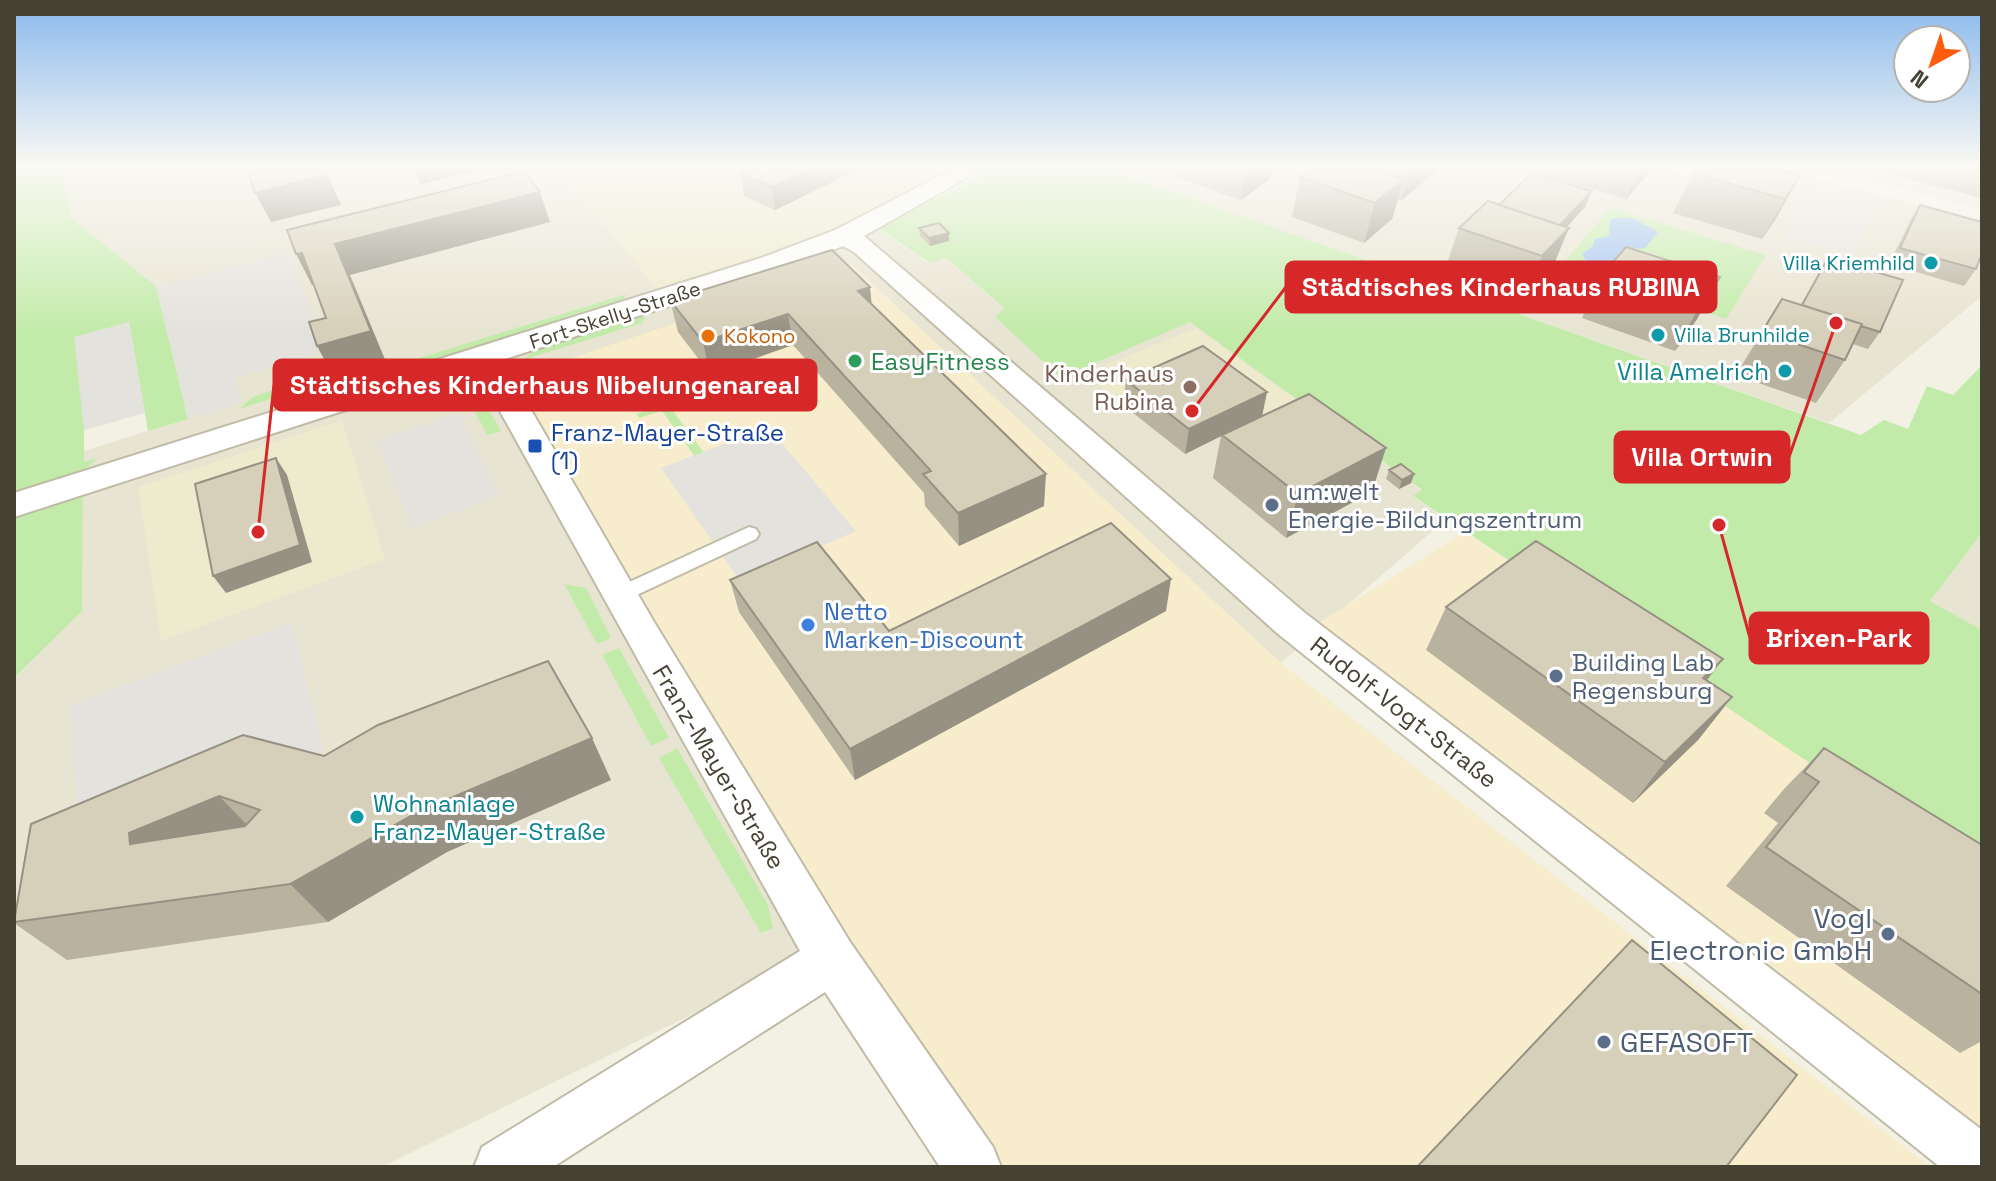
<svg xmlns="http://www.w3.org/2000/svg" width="1996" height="1181" font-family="'Space Grotesk',sans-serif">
<rect width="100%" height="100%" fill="#f3f1e4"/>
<path fill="#e8e4d2" d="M60 167H556L660 292 791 248 862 219 929 263 946 258 1004 309 996 316 1061 378 1190 322 1422 491 1414 497 1446 519 1281 663 839 942 382 1167H14V678L82 611 81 452 188 418 156 286 70 217 63 169Z
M1103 167H1774L1982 222V296L1829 423Z
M1814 167H1982V209Z
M1982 533V630L1930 601Z"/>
<path fill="#f7edcd" d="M851 264 1281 663 1930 1167H986L506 380Z
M1465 532 1982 878V1131L1317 624Z"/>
<path fill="#eeeacd" d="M556 167H960L862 219 791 248 660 292Z
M1196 328 1297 401 1185 454 1084 374Z
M342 420 385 559 161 641 138 487Z"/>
<path fill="#c2eba9" d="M14 167 63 168 70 217 156 286 188 419 148 431 129 322 84 430V462L98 458 83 471 82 611 14 678Z
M996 167H1103L1861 435 1884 420 1908 429 1927 386 1953 395 1982 365V533L1930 601 1982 630V879L1413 496 1422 490 1190 322 1061 378 995 317 1004 308 946 258 930 263 879 229Z
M1610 208 1766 255 1726 319 1562 264Z
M627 294 619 304 397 372V365Z
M643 315 645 318 642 323 522 360 541 347Z
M308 377 310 387 239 409 253 397Z
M474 384 501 431 487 435 463 388Z
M667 403 728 485 718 489 662 411 639 418 636 414Z
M564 584 586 588 611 638 597 644Z
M619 648 669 738 651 746 602 655Z
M677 748 768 905 773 928 761 933 659 758Z"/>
<path fill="#e3e2dd" d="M1818 181 1880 198 1850 256 1783 236Z
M289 252 327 351 235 378 242 403 188 419 156 286Z
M129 322 145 413 84 430 74 337Z
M459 413 500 496 412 528 377 440Z
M768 427 856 531 740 581 661 468Z
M292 623 324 751 80 852 70 705Z"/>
<path fill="#9bc1f5" d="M1615 218H1633L1658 232 1645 248 1632 249 1607 272 1588 265 1582 254 1593 246 1595 239 1609 236 1610 220Z"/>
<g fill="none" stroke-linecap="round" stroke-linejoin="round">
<defs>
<path id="service" d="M749 527 756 529 759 534 756 539 626 600 619 602 609 595 612 590Z"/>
<path id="minor" d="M957 167H986L864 236 1305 613 1982 1130V1167H1940L1277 633 854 252 843 246 781 270 502 360 654 622 850 942 993 1147 1001 1167H940L825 992 553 1167H474L482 1147 800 951 476 368 14 517V493L761 258 835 230Z
M1665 167H1703L1764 183 1775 167H1799L1779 197 1770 200 1668 172Z"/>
</defs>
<use href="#service" stroke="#bfbba6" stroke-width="4"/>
<use href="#minor" stroke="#bfbba6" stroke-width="4"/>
<use href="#service" fill="#fff" fill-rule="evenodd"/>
<use href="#minor" fill="#fff" fill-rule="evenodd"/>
</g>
<path fill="#b8b29f" d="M411 167H492L421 184Z
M754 167H863L775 210 744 196 740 173Z
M1177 167H1272L1270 179 1241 200 1176 177Z
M1315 167H1441L1401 201 1398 200 1392 219 1364 243 1292 217 1300 177Z
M1544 167H1650L1646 176 1626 199 1541 174Z
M1862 167H1982V198Z
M1693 173 1800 175 1778 215 1762 239 1673 213Z
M1499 205 1585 207 1567 227 1552 269 1526 298 1445 269 1459 228Z
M1920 205 1976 269 1964 286 1889 264 1910 221Z
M919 228 949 241 930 246 920 236Z
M1828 258 1880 332 1868 349 1853 344 1845 360 1816 403 1736 375 1782 299 1801 305Z
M1601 276 1720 277 1697 319 1675 351 1582 318Z
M670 300 871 304 1044 506 959 546 925 506 924 493 793 345 710 374 678 332Z
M1126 380 1267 392 1262 416 1372 492 1286 538 1213 478 1221 436 1185 454 1123 405Z
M1389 470 1414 474 1411 483 1399 489 1386 479Z
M730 580 889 631 1166 611 855 780 739 612Z
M1446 607 1723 659 1707 680 1732 697 1698 740 1633 803 1426 650Z
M1824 748 1982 845V1041L1960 1053 1726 886 1778 823 1764 813 1784 789Z
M324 756 611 780 447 852 328 922 67 960 14 923 31 824Z"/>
<path fill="#969182" d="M324 167 341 205 271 222 255 193Z
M414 167H492L421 184Z
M814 167H863L775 210 772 187Z
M1252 167H1272L1270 179 1241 200 1246 171Z
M1411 167H1428L1423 182 1401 201Z
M1428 167H1441L1423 182Z
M1641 167H1650L1646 176 1626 199Z
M1800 175 1778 215 1762 239 1785 199Z
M1404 179 1392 219 1364 243 1375 203Z
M1592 191 1585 207 1547 248 1554 232Z
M540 192 550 222 350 275 386 362 334 378 317 346 371 331 335 244Z
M1569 228 1552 269 1526 298 1542 256Z
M949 233V241L930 246 929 238Z
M302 253 318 283 312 285 296 254Z
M1720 277 1697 319 1675 351 1698 309Z
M870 287 873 318 858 291Z
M788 314 793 345 710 374 703 342Z
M1267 392 1262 416 1185 454 1189 429Z
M1386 448 1372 492 1286 538 1298 494Z
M276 458 287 475 312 562 226 593 213 576Z
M1046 474 1044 506 959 546 958 513Z
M1414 474 1411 483 1399 489 1402 480Z
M1171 579 1166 611 855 780 850 749Z
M1723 659 1690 702 1703 678Z
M1732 697 1698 740 1633 803 1665 762Z
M592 738 611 780 447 852 328 922 290 884 418 812Z
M219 796 258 836 130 844 129 833Z"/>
<path fill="#d6cfb9" stroke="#969182" stroke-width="2" fill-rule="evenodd" d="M246 167H323L327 175 255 193Z
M754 167H814L772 187 740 173Z
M1234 167H1252L1246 171Z
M1315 167H1365L1404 179 1375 203 1300 177Z
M1697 167H1768L1800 175 1785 199 1693 173Z
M525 171 540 192 335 244 371 331 317 346 309 322 326 318 302 253 296 254 287 230Z
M1532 173 1592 191 1560 225 1499 205Z
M1488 201 1569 228 1542 256 1459 228Z
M1920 205 1982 222V253L1976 269 1900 248Z
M939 223 949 233 929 238 919 228Z
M1626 247 1720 277 1698 309 1601 276Z
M832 250 870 287 858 291 1046 474 958 513 923 474 931 471 788 314 703 342 670 300Z
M1828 258 1903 280 1880 332 1861 326 1862 324 1802 305Z
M1782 299 1862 324 1845 360 1762 332Z
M1203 346 1267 392 1189 429 1126 380Z
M1309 394 1386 448 1298 494 1222 435Z
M276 458 300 545 213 576 195 484Z
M1401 464 1414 474 1402 480 1389 470Z
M1111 523 1171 579 850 749 730 580 817 542 889 631Z
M1536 541 1723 659 1703 678 1732 697 1665 762 1446 607Z
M548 661 592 738 418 812 290 884 14 922 31 824 243 735 324 756 378 725ZM219 796 260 810 245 826 130 844 129 833Z
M1824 748 1982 845V994L1766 847 1819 782 1804 772Z
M1632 940 1797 1075 1727 1166 1729 1167H1417Z"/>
<linearGradient id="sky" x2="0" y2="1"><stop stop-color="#89b9ed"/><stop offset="0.5" stop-color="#faf9f3"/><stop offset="1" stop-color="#faf9f3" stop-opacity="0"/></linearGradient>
<rect width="1996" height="332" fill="url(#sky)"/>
<g fill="#0f9aa8" stroke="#fff" stroke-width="3">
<circle cx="1931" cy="263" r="8"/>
<circle cx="1658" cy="335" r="8"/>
<circle cx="1785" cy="371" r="8"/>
<circle cx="357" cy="817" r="8"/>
</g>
<circle fill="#e8710a" stroke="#fff" stroke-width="3" cx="708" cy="336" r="8"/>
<circle fill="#2e9e5b" stroke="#fff" stroke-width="3" cx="855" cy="361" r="8"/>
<circle fill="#8d6e63" stroke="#fff" stroke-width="3" cx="1190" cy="387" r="8"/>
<rect fill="#1a4fb4" stroke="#fff" stroke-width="3" x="527" y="438" width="16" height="16" rx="4"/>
<g fill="#5c6f8a" stroke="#fff" stroke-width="3">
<circle cx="1272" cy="505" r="8"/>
<circle cx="1556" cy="676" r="8"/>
<circle cx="1888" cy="934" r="8"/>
<circle cx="1604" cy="1042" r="8"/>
</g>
<circle fill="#3f7fe0" stroke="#fff" stroke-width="3" cx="808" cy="625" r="8"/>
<g text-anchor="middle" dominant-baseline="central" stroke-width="6" stroke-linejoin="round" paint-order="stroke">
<g font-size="20" fill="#0d838f" stroke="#fff" text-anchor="end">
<text x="1915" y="263">Villa Kriemhild</text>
<text x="1674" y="335" text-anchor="start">Villa Brunhilde</text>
</g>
<g font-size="20" fill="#464233" stroke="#fff">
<text transform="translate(615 315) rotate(-18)">Fort-Skelly-Straße</text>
</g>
<g font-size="20" fill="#c56008" stroke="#fff" text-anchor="start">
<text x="724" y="336">Kokono</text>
</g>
<g font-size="24" fill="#27864d" stroke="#fff" text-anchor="start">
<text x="871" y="361">EasyFitness</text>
</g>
<g font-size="24" fill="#0d838f" stroke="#fff" text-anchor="end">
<text x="1769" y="371">Villa Amelrich</text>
<text x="373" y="803" text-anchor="start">Wohnanlage<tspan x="373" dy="28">Franz-Mayer-Straße</tspan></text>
</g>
<g font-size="24" fill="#785e54" stroke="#fff" text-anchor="end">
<text x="1174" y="373">Kinderhaus<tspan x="1174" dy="28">Rubina</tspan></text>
</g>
<g font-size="24" fill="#164399" stroke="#fff" text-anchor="start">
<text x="551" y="432">Franz-Mayer-Straße<tspan x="551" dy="28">(1)</tspan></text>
</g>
<g font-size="24" fill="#4e5e75" stroke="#fff" text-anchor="start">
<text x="1288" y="491">um:welt<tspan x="1288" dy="28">Energie-Bildungszentrum</tspan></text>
<text x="1572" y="662">Building Lab<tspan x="1572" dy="28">Regensburg</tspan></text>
</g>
<g font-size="24" fill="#366cbe" stroke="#fff" text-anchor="start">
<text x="824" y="611">Netto<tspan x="824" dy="28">Marken-Discount</tspan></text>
</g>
<g font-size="24" fill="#464233" stroke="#fff">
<text transform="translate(1404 712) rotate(38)">Rudolf-Vogt-Straße</text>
<text transform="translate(719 767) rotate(59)">Franz-Mayer-Straße</text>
</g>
<g font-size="28" fill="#4e5e75" stroke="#fff" text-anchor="end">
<text x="1872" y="918">Vogl<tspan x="1872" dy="32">Electronic GmbH</tspan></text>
<text x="1620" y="1042" text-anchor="start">GEFASOFT</text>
</g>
</g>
<path fill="none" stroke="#d62828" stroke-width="3" d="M1192 411L1286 287M258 532L274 385M1836 323L1789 457M1719 525L1750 638"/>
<g fill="#d62828" stroke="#fff" stroke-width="3">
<circle cx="1192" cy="411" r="8"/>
<circle cx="258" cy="532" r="8"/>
<circle cx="1836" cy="323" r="8"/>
<circle cx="1719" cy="525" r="8"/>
</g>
<g fill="#d62828" stroke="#d62828" stroke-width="3">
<rect x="1286" y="262" width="430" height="50" rx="8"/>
<rect x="274" y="360" width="542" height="50" rx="8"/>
<rect x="1615" y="432" width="174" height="50" rx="8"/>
<rect x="1750" y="613" width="178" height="50" rx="8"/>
</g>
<g font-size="26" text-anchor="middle" font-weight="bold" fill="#fff">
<text x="1501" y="296">Städtisches Kinderhaus RUBINA</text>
<text x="545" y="394">Städtisches Kinderhaus Nibelungenareal</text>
<text x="1702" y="466">Villa Ortwin</text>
<text x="1839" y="647">Brixen-Park</text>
</g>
<rect width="1996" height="1181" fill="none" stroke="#464233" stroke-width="32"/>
<g transform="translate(1932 64) rotate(220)"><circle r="38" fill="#ffffff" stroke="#b5b3ad" stroke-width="2"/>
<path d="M0-6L14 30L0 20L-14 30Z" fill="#ff5c0f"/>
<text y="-12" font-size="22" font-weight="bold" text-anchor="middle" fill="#464233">N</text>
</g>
</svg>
